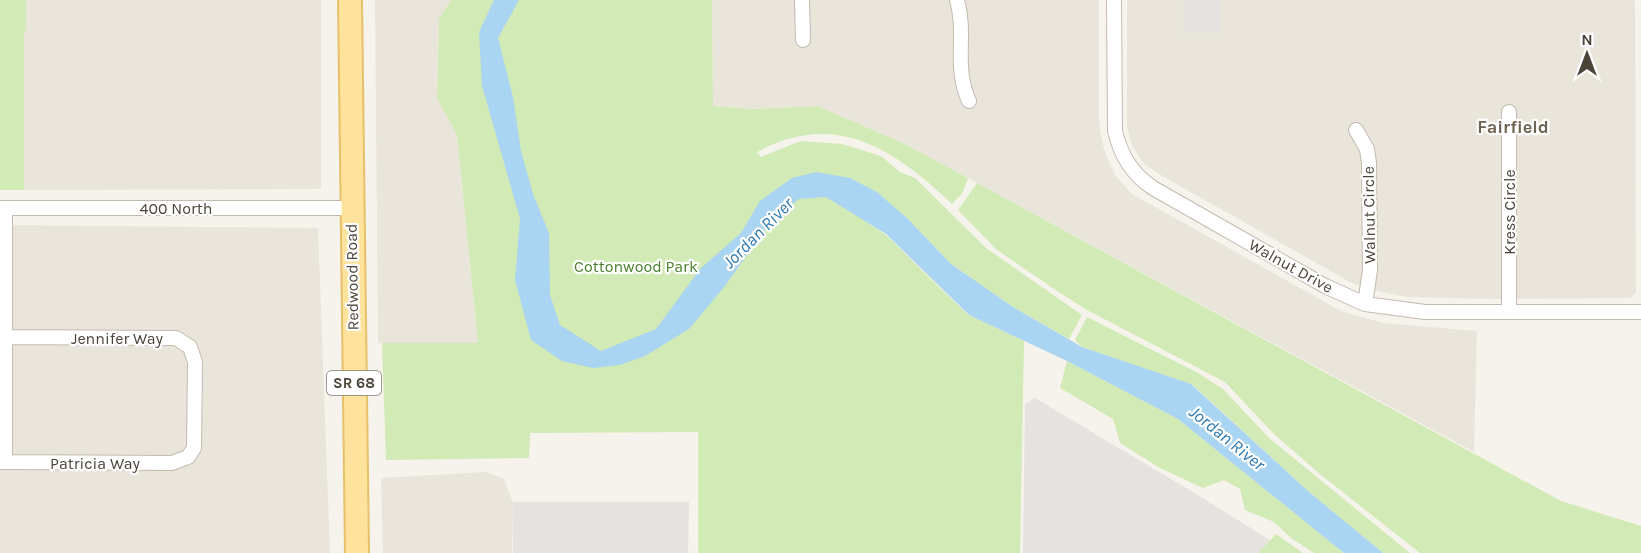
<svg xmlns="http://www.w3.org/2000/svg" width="1641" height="553" font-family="Karla,sans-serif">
<rect width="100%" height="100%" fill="#f6f3ec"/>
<path fill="#eae5da" d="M26 0H321V189L24 190V31L26 30Z
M375 0H451L439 20 437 98 457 135 478 344 378 343Z
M712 0H1099V122L1104 150 1115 175 1132 194 1341 311 1383 323 1477 331 1474 452 903 143 817 106 754 109 713 106Z
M1127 0H1635L1636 293 1630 298 1493 299 1406 297 1368 289 1350 282 1164 177 1144 164 1132 146 1127 126Z
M0 225 318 228 330 553H0Z
M486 472 503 478 513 502 512 553H383L381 478Z"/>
<path fill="#d2eab5" d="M0 0H26V31H24V190H0Z
M451 0H712L713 106 754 109 817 106 903 143 968 178 963 192 952 204C895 150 836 109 757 152L761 157 801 141 842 144 881 156 900 172 915 178 986 248 1082 315 1069 339 1013 307 951 264 907 218 877 192 850 178 799 199 826 197 854 213 886 235 967 314 1024 341 1020 553H698V432L530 433 529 458 386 460 382 343H478L457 135 437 98 439 19Z
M977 183 1561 501 1641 526V553H1420L1321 475 1274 434 1225 382 1087 310 1060 293 997 250 958 210Z
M1087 317 1198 373 1223 389 1269 438 1410 553H1383L1308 491 1193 385 1082 347 1075 340Z
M1067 361 1178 419 1344 553H1314L1291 538 1274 522 1245 510 1240 489 1224 480 1203 488 1160 468 1120 443 1113 419 1060 388Z
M1276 534 1303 553H1258Z"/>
<path fill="#e5e3e0" d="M1183 0H1219V33H1183Z
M1035 398 1206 500 1270 540 1258 553H1023L1025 404Z
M513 502H689L688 553H513Z"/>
<path fill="#a9d4f2" d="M494 0H519L498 38 513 97 521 151 533 194 549 233 550 295 560 325 601 351 656 329 700 269 741 233 760 201 792 178 816 172 850 178 877 192 907 218 951 264 1013 307 1082 347 1191 384 1308 491 1383 553H1344L1178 419 1067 361 969 315 886 234 826 197 799 199 771 221 725 286 689 329 645 356 620 365 593 368 562 361 531 340 515 280 520 219 482 86 479 32Z"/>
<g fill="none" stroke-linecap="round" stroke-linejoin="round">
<defs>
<path id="street" d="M802 0 803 40
M957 0C967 36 953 66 969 101
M1114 0 1115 131C1121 156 1132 174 1153 188L1325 286 1365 304 1425 312H1641
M1356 130 1367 149 1369 163 1370 270 1365 304
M0 208H351
M1509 312V112
M0 337 176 338 190 347 195 362 194 448 188 457 172 463 0 462
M5 462V208"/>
<path id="primary" d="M350 0 357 553"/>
</defs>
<use href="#street" stroke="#c2bbae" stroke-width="16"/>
<use href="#primary" stroke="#e6c16a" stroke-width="26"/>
<use href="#street" stroke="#fff" stroke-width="14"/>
<use href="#primary" stroke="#ffe39c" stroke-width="22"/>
</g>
<g text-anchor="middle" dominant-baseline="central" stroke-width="4.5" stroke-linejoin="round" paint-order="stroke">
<rect fill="#fff" stroke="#817c74" stroke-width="1.5" x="327" y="371" width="54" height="24" rx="4.5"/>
<g font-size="15" font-weight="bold" fill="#4b4439">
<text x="354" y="383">SR 68</text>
</g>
<g font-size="16" fill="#4b4439" stroke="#fff">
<text x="176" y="208">400 North</text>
<text transform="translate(1509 212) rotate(-90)">Kress Circle</text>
<text transform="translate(1369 215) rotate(-91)">Walnut Circle</text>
<text transform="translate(1291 266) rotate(29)">Walnut Drive</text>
<text transform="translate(352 277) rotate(-91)">Redwood Road</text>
<text x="117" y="338">Jennifer Way</text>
<text x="95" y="463">Patricia Way</text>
</g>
<g font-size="16" fill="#4a7f2a" stroke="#fff">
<text x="636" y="266">Cottonwood Park</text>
</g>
<g font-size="18" font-weight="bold" fill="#6e6250" stroke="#fff">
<text x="1513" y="127">Fairfield</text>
</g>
<g font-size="18" font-style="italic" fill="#2e7ab2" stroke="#fff">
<text transform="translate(758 233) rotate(-45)">Jordan River</text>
<text transform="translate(1227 438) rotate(39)">Jordan River</text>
</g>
</g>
<g transform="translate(1587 54)" stroke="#ffffff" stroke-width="4.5" paint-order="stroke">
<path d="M0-4.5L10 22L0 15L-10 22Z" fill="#4b4439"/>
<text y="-9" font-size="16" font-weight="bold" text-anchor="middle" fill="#4b4439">N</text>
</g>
</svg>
